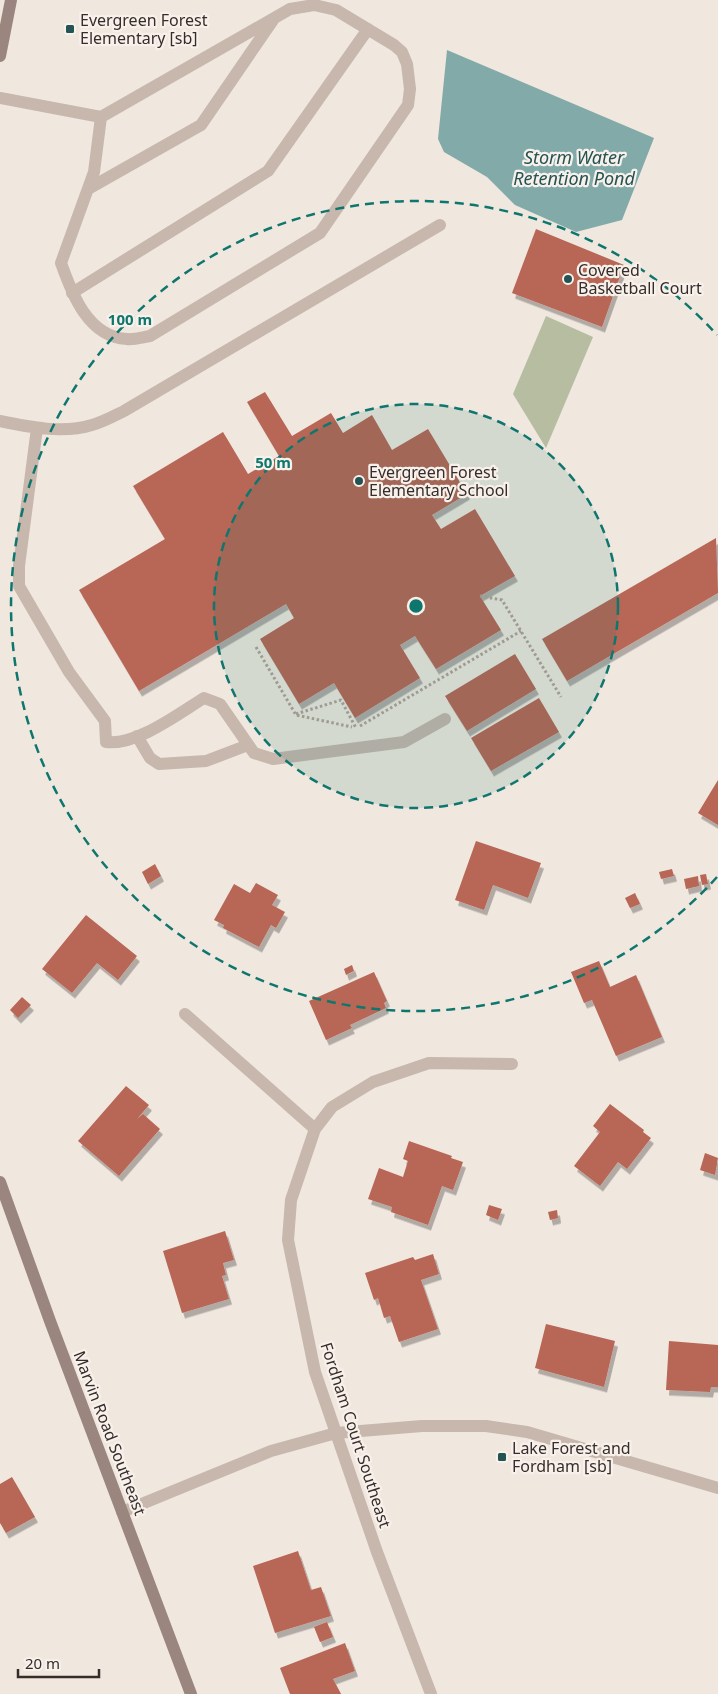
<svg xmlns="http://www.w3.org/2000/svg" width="718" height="1694" font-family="'Noto Sans',sans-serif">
<defs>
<filter id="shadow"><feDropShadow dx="3" dy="5.5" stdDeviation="0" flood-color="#0004"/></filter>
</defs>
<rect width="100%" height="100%" fill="#f0e7df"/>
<path fill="#b6bda1" d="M546 316 593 337 546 448 513 394Z"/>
<path fill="#81aaa9" d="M447 50 654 138 622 220 576 232 515 205 487 177 444 152 438 139Z"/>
<path fill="#b86655" filter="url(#shadow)" d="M536 229 624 265 602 327 512 293Z
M265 392 292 436 331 413 343 433 372 415 392 450 428 429 467 494 432 515 441 529 475 509 515 576 480 596 501 630 436 669 415 636 400 645 420 678 355 718 334 683 299 704 260 639 294 618 286 604 139 691 79 590 165 539 133 486 223 432 248 474 279 456 247 402Z
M716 538 718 593 567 681 542 639Z
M515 654 536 689 467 731 445 696Z
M539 698 559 732 491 771 471 738Z
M718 780V825L698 813Z
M476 841 541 863 528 898 493 885 484 910 455 900Z
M155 864 161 876 148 884 142 872Z
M672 869 674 876 661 879 659 872Z
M706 874 708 884 702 885 700 875Z
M698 876 699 886 686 889 684 879Z
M256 883 278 895 272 905 285 912 276 928 271 925 259 947 223 928 224 925 214 920 234 884 250 893Z
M635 893 640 904 630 908 625 898Z
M86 915 137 956 118 980 97 963 72 993 42 969Z
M599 961 610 987 636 975 662 1037 616 1056 592 1000 584 1003 571 972Z
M352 965 354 971 346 975 344 969Z
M374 972 387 1001 384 1003 386 1008 350 1025 352 1028 326 1040 309 1001Z
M22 997 31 1005 18 1018 10 1010Z
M126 1086 149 1105 137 1119 143 1114 160 1129 119 1176 78 1141Z
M610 1104 644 1130 643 1132 651 1138 627 1169 618 1162 600 1186 574 1166 600 1132 593 1126Z
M409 1141 452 1156 451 1158 463 1162 453 1190 442 1186 428 1225 391 1212 392 1207 368 1199 379 1168 403 1177 408 1161 403 1159Z
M705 1153 718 1158 715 1175 700 1170Z
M489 1205 502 1209 498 1220 486 1215Z
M557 1210 558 1218 550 1220 548 1212Z
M225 1231 234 1260 223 1263 226 1275 222 1276 229 1299 182 1313 163 1251Z
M433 1254 439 1274 421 1280 438 1329 399 1342 390 1316 384 1318 378 1298 374 1300 365 1273 413 1257 415 1260Z
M546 1324 615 1341 604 1387 535 1368Z
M669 1341 718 1345V1387H711L710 1392 666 1390Z
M12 1477 35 1517 6 1533 0 1523V1484Z
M298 1551 311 1590 321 1587 331 1616 275 1633 253 1566Z
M327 1622 333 1637 320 1642 314 1627Z
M345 1643 355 1671 333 1679 341 1694H290L280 1668Z"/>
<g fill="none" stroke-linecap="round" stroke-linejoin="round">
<path stroke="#b2a197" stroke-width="3" stroke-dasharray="2.5 2.5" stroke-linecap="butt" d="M480 596 502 600 561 697
M256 647 296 715 352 727
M296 714 341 700 356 728
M360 726 521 631"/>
<path stroke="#c7b7ac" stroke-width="12" d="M0 98 101 117 290 9 314 5 336 10 394 45 402 52 407 64 410 89 408 105 320 233 150 336C143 337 134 340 127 339 88 337 72 294 61 263L94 172 101 117
M88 189 201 125 273 20
M72 293 268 171 368 29
M0 421C29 427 63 434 92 425 103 422 114 416 124 411L440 225
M37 428 19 566V586L69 672 105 721 106 742C136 746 178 714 204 698L220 704 254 753 273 759 404 742 445 719
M137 736 150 758 159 764 206 761 248 745"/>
<path stroke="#c7b7ac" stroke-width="12" d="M185 1014 315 1129
M122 1512 271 1451 336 1433 422 1426H486L527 1432 718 1488
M431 1694 377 1552 315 1372 288 1240 291 1200 315 1129 332 1107 373 1082 429 1063 512 1064"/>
<path stroke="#9a867e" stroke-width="12" d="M0 56 11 0
M0 1182 50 1321 191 1694"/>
</g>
<circle cx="416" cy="606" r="202" fill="#0f766e" fill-opacity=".12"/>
<g fill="none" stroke="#0f766e" stroke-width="2.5" stroke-dasharray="9 6">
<circle cx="416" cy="606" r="202"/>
<path d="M717 877A405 405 0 1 1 717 335"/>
</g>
<g fill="#245353" stroke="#f8f1eb" stroke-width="2">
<rect x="65" y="24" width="10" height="10" rx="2.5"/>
<circle cx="568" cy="279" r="5"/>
<circle cx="359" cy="481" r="5"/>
<rect x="497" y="1452" width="10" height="10" rx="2.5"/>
</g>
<g text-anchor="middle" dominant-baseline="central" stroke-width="4.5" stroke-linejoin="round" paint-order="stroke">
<g font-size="16" fill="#362d2a" stroke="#f8f1eb" text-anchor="start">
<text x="80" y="20">Evergreen Forest<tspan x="80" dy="18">Elementary [sb]</tspan></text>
<text x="578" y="270">Covered<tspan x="578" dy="18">Basketball Court</tspan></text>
<text x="369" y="472">Evergreen Forest<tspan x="369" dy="18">Elementary School</tspan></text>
<text x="512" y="1448">Lake Forest and<tspan x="512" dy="18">Fordham [sb]</tspan></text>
</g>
<g font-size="16" fill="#362d2a" stroke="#f8f1eb">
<text transform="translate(110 1433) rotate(69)">Marvin Road Southeast</text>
<text transform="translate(356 1435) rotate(72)">Fordham Court Southeast</text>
</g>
<g font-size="18" font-style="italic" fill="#245353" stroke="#f8f1eb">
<text x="574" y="157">Storm Water<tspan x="574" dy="21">Retention Pond</tspan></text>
</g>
</g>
<circle cx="416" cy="606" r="8" fill="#0f766e" stroke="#f8f1eb" stroke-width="2.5"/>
<g font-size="15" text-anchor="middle" font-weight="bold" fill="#0f766e" stroke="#f8f1eb" stroke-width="4.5" stroke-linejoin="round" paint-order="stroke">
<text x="130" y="325">100 m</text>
<text x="273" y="468">50 m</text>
</g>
<path d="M18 1669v8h81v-8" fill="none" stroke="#362d2a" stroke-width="2.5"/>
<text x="25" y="1669" font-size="15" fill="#362d2a" stroke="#f8f1eb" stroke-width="4" paint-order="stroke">20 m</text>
</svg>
